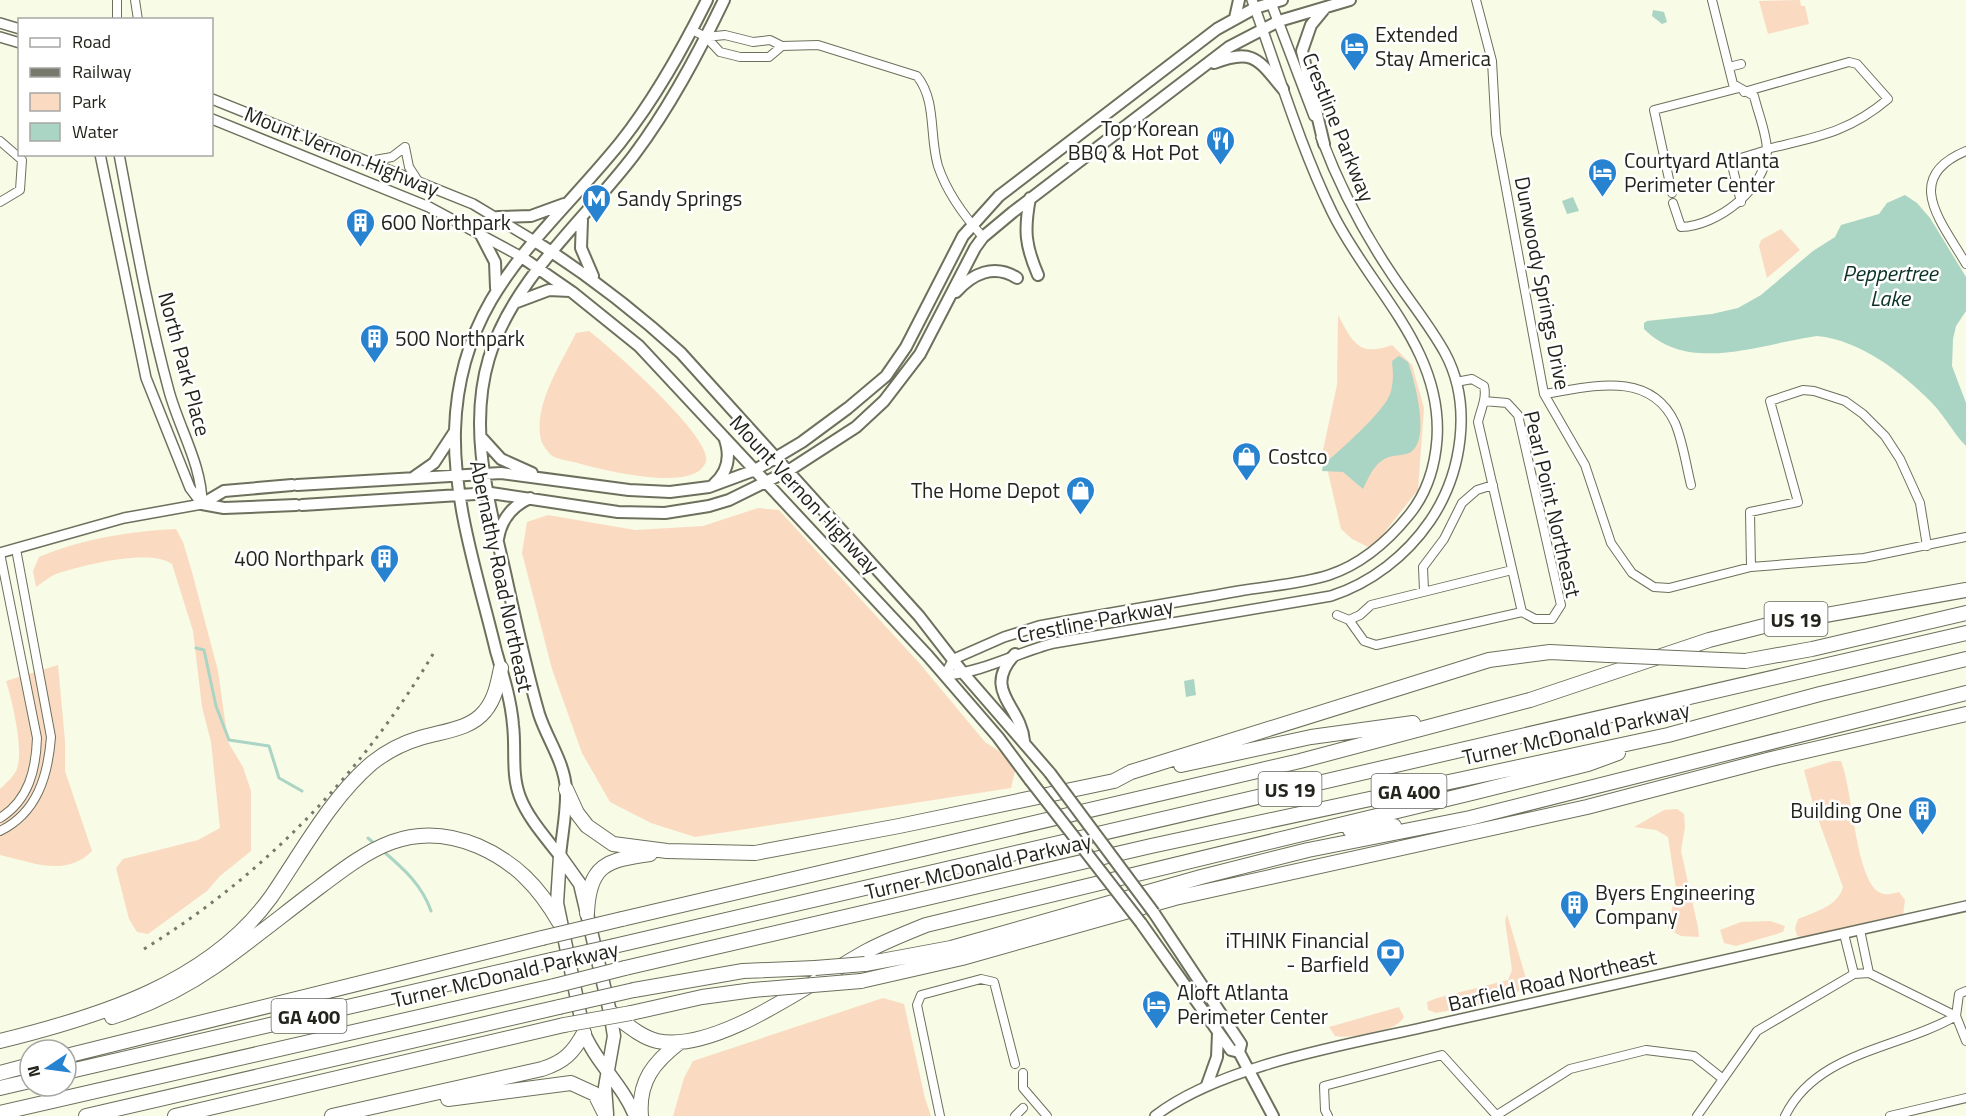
<svg xmlns="http://www.w3.org/2000/svg" width="1966" height="1116" font-family="'Titillium Web',sans-serif">
<rect width="100%" height="100%" fill="#f8fbe6"/>
<path fill="#fadbc2" d="M1800 0 1801 6H1805L1809 24 1768 34 1759 1Z
M1781 229 1800 250 1767 278 1759 246 1761 240Z
M1338 315C1353 343 1359 357 1392 345L1412 365 1424 408 1418 490 1380 538 1368 547 1352 539 1341 529 1323 450 1337 385Z
M589 331C610 347 712 437 706 461 697 494 604 470 581 464 573 461 557 460 551 455 548 452 542 444 541 440 533 405 561 364 576 333Z
M758 508 779 510 921 665 985 742 1017 763 1011 788 695 837 651 823 610 802 582 753 552 669 522 553 527 522 548 515 635 530 703 526Z
M176 529 183 542 192 572 218 671 228 742 243 767 251 791V851L220 876 207 891 148 934 137 932 129 919 116 868 123 859 198 840 220 828 211 742 202 707 193 631 172 564C151 548 82 565 56 574 49 577 42 583 36 587L33 571 39 557C81 539 131 531 176 529Z
M58 665 65 741V771L92 851C65 878 32 862 0 855V789C5 784 13 777 16 771 25 753 12 700 6 681Z
M1833 761H1841C1853 792 1855 872 1877 891 1884 896 1892 894 1899 892L1905 900 1903 916 1805 938 1797 936 1795 928 1798 919C1815 912 1838 906 1843 887L1814 808 1804 770Z
M1677 809 1684 814 1685 827 1681 851 1698 927 1699 937 1681 936 1668 929 1676 889 1668 837 1656 830 1634 827 1664 810Z
M1507 914 1528 985C1503 1005 1466 1007 1436 1013L1428 1010 1427 1002 1437 998 1508 980 1512 970 1505 921Z
M1770 921 1785 926 1783 932 1736 946 1724 943 1720 930 1741 922Z
M883 998 904 1004 925 1098 931 1116H673L684 1078 693 1061Z
M1399 1007 1404 1017C1397 1032 1350 1039 1335 1036L1329 1027Z"/>
<path fill="#aad4c3" d="M1653 10 1664 12 1667 22 1662 24 1652 16Z
M1905 195 1917 203 1930 218 1966 277V311L1956 326 1953 339 1952 366 1966 403V446C1953 433 1945 416 1932 403 1903 373 1860 340 1817 336 1763 343 1689 375 1644 329V323L1647 321 1712 314 1738 308 1761 295 1813 251 1835 237 1841 225 1879 214 1887 203Z
M1573 197 1579 211 1567 214 1562 201Z
M1399 356 1408 362C1414 379 1431 438 1411 452 1406 455 1399 455 1393 456 1376 459 1370 475 1363 489L1343 472 1322 471 1323 465C1339 451 1384 412 1390 394 1394 383 1393 372 1392 361Z
M1194 679 1196 695 1186 697 1184 681Z"/>
<g fill="none" stroke-linecap="round" stroke-linejoin="round">
<path stroke="#aad4c3" stroke-width="3" d="M196 648 204 650 216 706 229 740 269 746 279 778 302 791
M368 838 376 845
M383 851C404 869 422 885 431 911"/>
<defs>
<path id="minor" d="M117 0V20
M135 0 138 20
M1476 0 1492 61 1496 134 1544 394 1585 465 1611 543 1632 573 1654 587 1669 588 1751 567 1864 558 1966 537
M692 30 706 37 725 35 753 42 770 40 782 46 818 45 917 76C937 101 929 136 938 166 947 193 964 216 983 237
M706 37 720 52 740 57H769L782 46
M1729 67 1741 64
M1744 92 1849 62 1857 64 1888 99C1848 133 1816 137 1767 149
M0 141 22 160 20 190 0 202
M405 147 409 167 418 181
M1966 151C1901 178 1942 222 1966 264
M369 161 392 157 405 147
M1672 193 1654 110 1739 88
M1741 202 1731 161 1767 150
M1673 203 1681 227C1717 226 1766 189 1767 151 1767 134 1758 113 1754 96L1733 84 1712 0
M1456 382 1472 379 1484 386C1487 398 1481 409 1478 422L1522 612 1535 619H1552L1561 605 1518 415 1507 403 1484 401
M1544 394C1590 387 1650 369 1675 423 1683 442 1686 465 1691 485
M1751 567 1750 512 1798 502 1770 401 1803 390 1814 391 1845 401 1863 414 1885 436 1900 459 1920 503 1927 546
M1424 591 1423 567 1444 539 1462 503 1477 490 1493 485
M1337 615 1349 620
M1349 620 1364 641 1376 645 1522 612
M1349 620 1360 615 1371 605 1512 570
M0 818C29 800 36 769 37 738L0 553
M0 831C37 813 48 776 51 737L16 549
M1860 930 1869 973
M1844 934 1854 974
M1023 1073V1088L1047 1116
M1497 1115 1570 1069 1646 1050 1694 1056 1723 1079
M940 1116 917 1005 921 995 981 979 994 982 1015 1064
M1015 1116 1023 1108
M1328 1116 1325 1110 1324 1086 1442 1055 1497 1116
M1697 1116 1757 1031 1854 974 1869 973 1956 1016 1966 1041
M1785 1116C1817 1051 1899 1049 1956 1016L1959 994 1966 991
M1890 1116 1966 1098"/>
<path id="tertiary" d="M1270 0 1314 116
M0 23 20 29
M0 37 20 43
M212 99 473 204 533 240
M212 119 429 207 520 256
M100 154 146 378 190 488 202 504
M119 154C134 233 148 314 169 391 179 428 202 465 202 504
M0 553 124 518 202 504
M945 675C982 673 1018 652 1054 643L1331 596C1371 583 1406 556 1430 521 1462 474 1473 405 1445 353 1429 324 1407 298 1389 270 1361 228 1339 185 1321 137
M945 675 954 659 1004 637 1039 626C1106 613 1173 603 1239 591 1268 586 1301 584 1329 575 1362 564 1388 541 1409 515 1427 493 1435 467 1437 439 1443 348 1369 288 1332 212 1299 144 1278 71 1252 0
M1155 1116C1225 1062 1360 1043 1447 1022 1620 982 1793 944 1966 906"/>
<path id="secondary" d="M1235 18 1239 0
M1214 63C1253 48 1258 59 1283 89
M1324 144 1302 51 1311 25 1325 8
M1030 198C1024 230 1025 245 1038 275
M498 217 531 216 564 204
M582 220 581 248 593 276
M480 233 495 262 496 288
M533 240C587 274 634 310 681 353L919 616 964 674 1050 773
M520 256 572 292 639 346 928 656 998 737 1030 780
M956 292C972 274 994 263 1017 278
M517 302 549 290 570 291
M481 437 501 459 532 473
M414 477 434 463 455 431
M714 484C729 471 731 455 724 437
M297 485 501 473 629 490 670 492 709 487 755 470 802 442 848 408 886 376 906 347 963 236 999 196 1217 29 1255 8 1282 0
M202 504 224 508 296 505
M202 504 224 491 292 485
M302 505 491 493 618 512 665 513 709 506 729 500 788 471 856 427 884 401 920 354 975 248 983 237 1013 212 1229 47 1279 21 1350 0
M498 539C501 520 512 506 530 498
M1015 654C981 691 1021 705 1024 741
M560 856C546 838 528 818 520 797 511 774 516 749 513 725 511 700 503 675 496 651 479 580 453 504 455 430 459 295 542 239 620 143 655 99 682 50 707 0
M560 856C562 834 567 811 566 790 565 763 547 739 539 714 526 669 516 623 506 577 490 505 467 431 489 358 514 277 585 220 634 155 670 107 698 54 724 0
M1154 913 1241 1044 1239 1052 1273 1116
M1141 923 1231 1050 1239 1052
M1207 1085 1217 1057 1218 1033"/>
<path id="primary" d="M560 856 557 903 584 1033C596 1063 623 1085 635 1116
M560 856 580 884 610 1012 614 1036 605 1087 607 1114"/>
<path id="motorway" d="M1745 661 1812 649 1966 613
M1181 765 1311 737 1413 723
M566 789 577 813 587 826 613 844 667 851 755 853 899 826 1114 781 1131 772 1489 660 1550 652 1608 655
M1350 830 1394 826
M587 913C589 865 606 860 650 854
M622 919 1300 761 1530 700 1709 640 1764 626 1966 590
M614 946 1966 633
M865 964 951 948 1201 877 1308 850 1470 818 1966 693
M625 968 1151 846 1668 735 1820 694 1966 659
M861 981 962 958 1175 898 1587 807 1771 759 1966 714
M634 990 743 971 815 968
M610 1012C624 1022 640 1037 657 1041 717 1054 815 979 867 951 886 941 906 933 926 925L1476 792 1588 764 1618 753
M631 1013 702 997 753 990
M112 1017C149 1005 182 989 214 967 248 943 280 917 313 892 366 852 408 817 478 846 515 862 539 887 559 922
M0 1041C98 1017 209 983 271 897 302 852 330 799 372 763 386 752 403 743 420 738 442 731 470 730 485 711 495 699 498 683 501 668
M66 1056 542 938
M66 1072 551 960
M0 1073 30 1065
M0 1088 30 1081
M448 1099 571 1083 595 1094 606 1116
M0 1113 554 986
M86 1116 559 1007
M175 1116 564 1025
M332 1116 542 1069C564 1062 573 1053 584 1033
M641 1116C638 1081 654 1062 680 1042"/>
</defs>
<use href="#minor" stroke="#6d705d" stroke-width="10"/>
<use href="#tertiary" stroke="#6d705d" stroke-width="12"/>
<use href="#secondary" stroke="#6d705d" stroke-width="14"/>
<use href="#primary" stroke="#6d705d" stroke-width="15"/>
<use href="#motorway" stroke="#6d705d" stroke-width="16"/>
<use href="#minor" stroke="#fff" stroke-width="8"/>
<use href="#tertiary" stroke="#fff" stroke-width="9"/>
<use href="#secondary" stroke="#fff" stroke-width="10"/>
<use href="#primary" stroke="#fff" stroke-width="12"/>
<use href="#motorway" stroke="#fff" stroke-width="14"/>
<path stroke="#77796c" stroke-width="3" stroke-dasharray="3 6" stroke-linecap="butt" d="M144 949C266 874 364 771 436 649"/>
<defs>
<path id="secondary-bridge" d="M1050 773 1154 913
M1030 780 1141 923"/>
<path id="motorway-bridge" d="M1608 655 1745 661
M542 938 622 919
M551 960 614 946
M815 968 865 964
M554 986 625 968
M753 990 861 981
M559 1007 634 990
M564 1025 631 1013"/>
</defs>
<use href="#secondary-bridge" stroke="#6d705d" stroke-width="14" stroke-linecap="butt"/>
<use href="#motorway-bridge" stroke="#6d705d" stroke-width="16" stroke-linecap="butt"/>
<use href="#secondary-bridge" stroke="#fff" stroke-width="10"/>
<use href="#motorway-bridge" stroke="#fff" stroke-width="14"/>
</g>
<defs>
<symbol id="hotel-pin" viewBox="-11 -11 22 30"><path d="M0 17L-7.5 6A9.5 9.5 0 1 1 7.5 6Z" fill="#2782cf" stroke="#fff"/><path d="M-6-4.5h1.5V1H6V5H4.5V3h-9V5H-6ZM-4 0a1.8 1.8 0 1 1 3.6 0ZM.5 0V-2.5h3Q6-2.5 6 0Z" fill="#fff"/></symbol>
<symbol id="restaurant-pin" viewBox="-11 -11 22 30"><path d="M0 17L-7.5 6A9.5 9.5 0 1 1 7.5 6Z" fill="#2782cf" stroke="#fff"/><path d="M-5-6h1v4h1v-4h1v4h1v-4h1v5L-1.5 .5V6h-2V.5L-5-1ZM5-6V6H3V1.5H1.5Q1.5-4 5-6Z" fill="#fff"/></symbol>
<symbol id="metro-pin" viewBox="-11 -11 22 30"><path d="M0 17L-7.5 6A9.5 9.5 0 1 1 7.5 6Z" fill="#2782cf" stroke="#fff"/><path d="M-5.5 5V-5H-3L0 0L3-5H5.5V5H3V-.5L0 4L-3-.5V5Z" fill="#fff"/></symbol>
<symbol id="building-pin" viewBox="-11 -11 22 30"><path d="M0 17L-7.5 6A9.5 9.5 0 1 1 7.5 6Z" fill="#2782cf" stroke="#fff"/><path d="M-4-6H4V6H1V3H-1V6H-4ZM-2.5-4.3h1.7v1.8h-1.7ZM.8-4.3h1.7v1.8H.8ZM-2.5-1h1.7V.8h-1.7ZM.8-1h1.7V.8H.8Z" fill="#fff"/></symbol>
<symbol id="shop-pin" viewBox="-11 -11 22 30"><path d="M0 17L-7.5 6A9.5 9.5 0 1 1 7.5 6Z" fill="#2782cf" stroke="#fff"/><path d="M-5-2.5h2.3a2.7 3.5 0 0 1 5.4 0H5L5.5 6h-11ZM-1.5-2.5h3a1.5 2.3 0 0 0-3 0Z" fill="#fff"/></symbol>
<symbol id="bank-pin" viewBox="-11 -11 22 30"><path d="M0 17L-7.5 6A9.5 9.5 0 1 1 7.5 6Z" fill="#2782cf" stroke="#fff"/><path d="M-6-4H6V4H-6ZM0-2.3a2.3 2.3 0 1 0 0 4.6a2.3 2.3 0 1 0 0-4.6Z" fill="#fff"/></symbol>
</defs>
<g fill-rule="evenodd">
<use href="#hotel-pin" x="1338" y="30" width="33" height="45"/>
<use href="#restaurant-pin" x="1204" y="124" width="33" height="45"/>
<use href="#hotel-pin" x="1586" y="156" width="33" height="45"/>
<use href="#metro-pin" x="580" y="182" width="33" height="45"/>
<use href="#building-pin" x="344" y="206" width="33" height="45"/>
<use href="#building-pin" x="358" y="322" width="33" height="45"/>
<use href="#shop-pin" x="1230" y="440" width="33" height="45"/>
<use href="#shop-pin" x="1064" y="474" width="33" height="45"/>
<use href="#building-pin" x="368" y="542" width="33" height="45"/>
<use href="#building-pin" x="1906" y="794" width="33" height="45"/>
<use href="#building-pin" x="1558" y="888" width="33" height="45"/>
<use href="#bank-pin" x="1374" y="936" width="33" height="45"/>
<use href="#hotel-pin" x="1140" y="988" width="33" height="45"/>
</g>
<g text-anchor="middle" dominant-baseline="central" stroke-width="5" stroke-linejoin="round" paint-order="stroke">
<g fill="#fff" stroke="#656660" stroke-width="1.5">
<rect x="1764.5" y="602" width="63" height="34" rx="4.5"/>
<rect x="1258.5" y="772" width="63" height="34" rx="4.5"/>
<rect x="1371.5" y="774" width="75" height="34" rx="4.5"/>
<rect x="271.5" y="999" width="75" height="34" rx="4.5"/>
</g>
<g font-size="20" font-weight="bold" fill="#23241c">
<text x="1796" y="619">US 19</text>
<text x="1290" y="789">US 19</text>
<text x="1409" y="791">GA 400</text>
<text x="309" y="1016">GA 400</text>
</g>
<g font-size="21" fill="#23241c" stroke="#fff" text-anchor="start">
<text x="1375" y="34">Extended<tspan x="1375" dy="24">Stay America</tspan></text>
<text x="1199" y="128" text-anchor="end">Top Korean<tspan x="1199" dy="24">BBQ &amp; Hot Pot</tspan></text>
<text x="1624" y="160">Courtyard Atlanta<tspan x="1624" dy="24">Perimeter Center</tspan></text>
<text x="617" y="198">Sandy Springs</text>
<text x="381" y="222">600 Northpark</text>
<text x="395" y="338">500 Northpark</text>
<text x="1268" y="456">Costco</text>
<text x="1060" y="490" text-anchor="end">The Home Depot</text>
<text x="364" y="558" text-anchor="end">400 Northpark</text>
<text x="1902" y="810" text-anchor="end">Building One</text>
<text x="1595" y="892">Byers Engineering<tspan x="1595" dy="24">Company</tspan></text>
<text x="1369" y="940" text-anchor="end">iTHINK Financial<tspan x="1369" dy="24">- Barfield</tspan></text>
<text x="1177" y="992">Aloft Atlanta<tspan x="1177" dy="24">Perimeter Center</tspan></text>
</g>
<g font-size="21" fill="#23241c" stroke="#fff">
<text transform="translate(1339 127) rotate(68)">Crestline Parkway</text>
<text transform="translate(342 151) rotate(22)">Mount Vernon Highway</text>
<text transform="translate(1543 283) rotate(79)">Dunwoody Springs Drive</text>
<text transform="translate(185 364) rotate(75)">North Park Place</text>
<text transform="translate(805 494) rotate(47)">Mount Vernon Highway</text>
<text transform="translate(1553 504) rotate(77)">Pearl Point Northeast</text>
<text transform="translate(502 576) rotate(78)">Abernathy Road Northeast</text>
<text transform="translate(1095 620) rotate(-11)">Crestline Parkway</text>
<text transform="translate(1576 733) rotate(-12)">Turner McDonald Parkway</text>
<text transform="translate(978 866) rotate(-13)">Turner McDonald Parkway</text>
<text transform="translate(505 974) rotate(-13)">Turner McDonald Parkway</text>
<text transform="translate(1552 980) rotate(-13)">Barfield Road Northeast</text>
</g>
<g font-size="22" font-style="italic" fill="#0b3226" stroke="#fff">
<text x="1890" y="273">Peppertree<tspan x="1890" dy="25">Lake</tspan></text>
</g>
</g>
<rect x="18" y="18" width="195" height="138" fill="#ffffff" stroke="#a7a7a4" stroke-width="1.5"/>
<rect x="30" y="38" width="30" height="9" fill="#ffffff" stroke="#a7a7a4" stroke-width="1.5"/>
<text x="72" y="48" font-size="18" fill="#23241c">Road</text>
<rect x="30" y="68" width="30" height="9" fill="#77796c" stroke="#a7a7a4" stroke-width="1.5"/>
<text x="72" y="78" font-size="18" fill="#23241c">Railway</text>
<rect x="30" y="93" width="30" height="18" fill="#fadbc2" stroke="#a7a7a4" stroke-width="1.5"/>
<text x="72" y="108" font-size="18" fill="#23241c">Park</text>
<rect x="30" y="123" width="30" height="18" fill="#aad4c3" stroke="#a7a7a4" stroke-width="1.5"/>
<text x="72" y="138" font-size="18" fill="#23241c">Water</text>
<g transform="translate(48 1068) rotate(257)"><circle r="28" fill="#ffffff" stroke="#a7a7a4" stroke-width="1.5"/>
<path d="M0-4.5L10 22L0 15L-10 22Z" fill="#2782cf"/>
<text y="-9" font-size="16" font-weight="bold" text-anchor="middle" fill="#23241c">N</text>
</g>
</svg>
